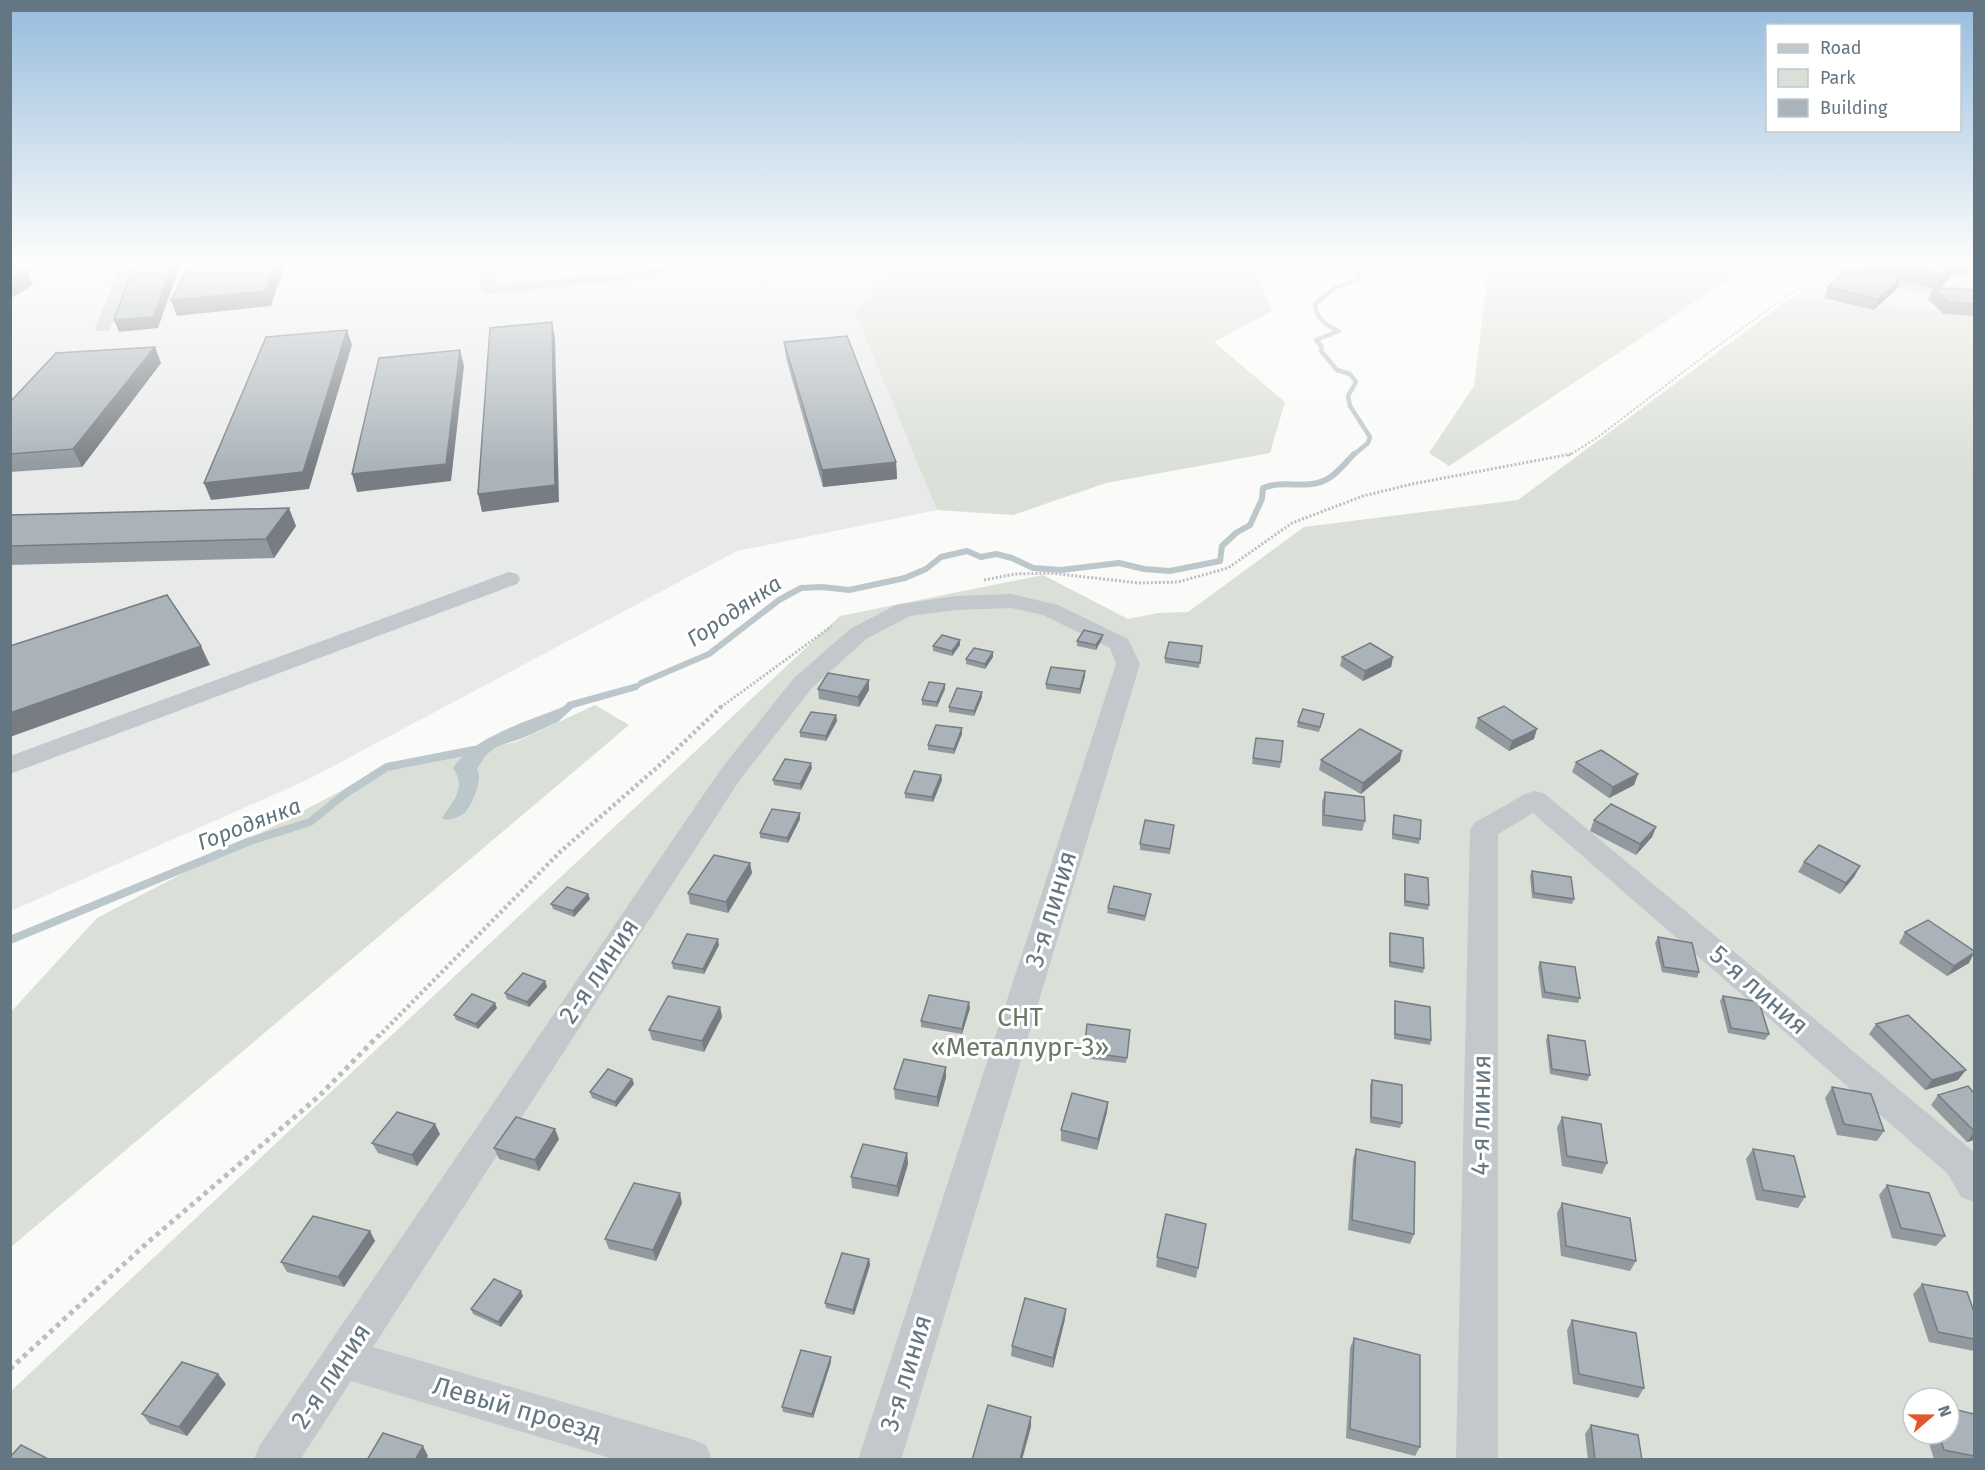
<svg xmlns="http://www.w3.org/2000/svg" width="1985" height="1470" font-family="'Fira Sans',sans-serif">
<rect width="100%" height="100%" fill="#fafaf8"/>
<path fill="#e8e9e9" d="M11 265H893L855 313 937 510 737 551 307 780 11 911Z
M1838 265H1974V316L1785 303Z"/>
<path fill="#dadfd7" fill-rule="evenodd" d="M893 265H1252L1272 311 1214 342 1285 402 1270 453 1106 483 1013 515 937 510 855 313Z
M1489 265H1750L1449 466 1429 453 1474 386Z
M1788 300 1974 314V1459L11 1460V1391L840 616 1043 575 1128 619 1158 613 1188 612 1304 527 1518 500ZM1913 1398H1949V1434H1913Z
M595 705 629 725 11 1247 10 1013 97 918 387 767 516 742Z"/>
<path fill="#bbc7cb" d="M648 680 637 690 573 708 558 722 523 738 496 747 486 755 477 769C483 779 473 801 467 810 462 817 453 819 445 820L442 818C453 801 467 788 453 768 471 738 530 720 563 707L568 702Z"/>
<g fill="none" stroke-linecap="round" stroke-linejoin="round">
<path stroke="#bbc7cb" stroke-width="4.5" d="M1343 265 1359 273V279L1335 288 1315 304C1315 318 1327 326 1339 331L1316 340 1322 347 1321 351 1337 370 1350 374 1356 382 1348 396 1350 406 1370 437 1368 443 1352 456"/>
<path stroke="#bbc7cb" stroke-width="6" d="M641 683 709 654 779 600 801 588 822 587 849 590 905 578 926 569 941 557 967 551 981 557 996 554 1012 558 1033 568 1061 570 1119 563 1144 569 1170 571 1220 561 1222 546 1236 533 1250 525 1262 499 1263 488C1285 479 1309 491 1329 478 1339 472 1346 462 1354 454"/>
<path stroke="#bbc7cb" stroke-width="8" d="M10 940 250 841 310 822 346 793 387 767 474 750"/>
<path stroke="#bbbfc2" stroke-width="2" stroke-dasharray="2 2" stroke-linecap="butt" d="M1568 456 1598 437 1712 350 1811 279"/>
<path stroke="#bbbfc2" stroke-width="3" stroke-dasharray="2 2" stroke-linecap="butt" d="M984 580 1015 574 1050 573 1139 583 1178 582 1228 568 1292 523 1363 496 1412 484 1571 454
M721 707 832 626"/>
<path stroke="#bbbfc2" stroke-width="4.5" stroke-dasharray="3 3" stroke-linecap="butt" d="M378 1037 560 852 661 764 723 705"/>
<path stroke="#bbbfc2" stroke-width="5" stroke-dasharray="4.5 4.5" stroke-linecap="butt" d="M10 1369 147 1243 318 1097 379 1035"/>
<path fill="#c3c8cc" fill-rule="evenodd" d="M128 265H144L131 275 109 331H97L95 328 118 273Z
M481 265H495V285L629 272 674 265H706L699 269 629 280 488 294 481 290Z
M1807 265H1832L1928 286 1974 288V296L1928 294 1814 269Z
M509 572 517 574 520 579 517 584 10 774V756Z
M1011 594 1058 605 1128 639 1140 664 901 1460H858L1116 664 1110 648 1043 615 1011 608 955 610 910 616 866 639 812 688 739 781 373 1347 691 1439 706 1445 712 1460H617L351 1381 300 1460H254L260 1445 721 769 794 678 850 629 896 605 955 596Z
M1535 791 1545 794 1974 1152V1202L1961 1197 1948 1174 1533 813 1498 834V1460H1456L1470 830 1474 823 1525 794Z"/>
</g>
<path fill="#929a9f" d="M804 265H858L855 268Z
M1858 265H1974L1967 276 1954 273 1940 288 1972 290 1974 286V316L1943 314 1928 299 1933 288 1900 281 1897 289 1873 310 1824 298 1828 287 1857 267Z
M784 342 896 462 897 479 823 487 786 358Z
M161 363 82 467 10 472V402Z
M10 515 296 526 274 558 10 565Z
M1103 635 1102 639 1096 650 1077 646V641Z
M960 645 952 656 933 651V646Z
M1202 646 1199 668 1165 663V658Z
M993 657 985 669 966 664V659Z
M1342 657H1393L1391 667 1363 681 1340 666Z
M1085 676 1080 694 1046 689V684Z
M945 684V689L937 707 922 705V700Z
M818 689 869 690 859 707 819 699Z
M982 697 974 716 949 712V707Z
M836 715 837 721 826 741 800 737V732Z
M1478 718 1534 739 1509 751 1475 728Z
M1323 719 1319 732 1297 727 1298 722Z
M962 728V734L954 754 928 750V745Z
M1256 738 1281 762 1280 768 1252 764Z
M1321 760 1400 761 1361 794 1319 770Z
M1576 762 1638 774 1634 785 1609 798 1572 772Z
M812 768 801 790 774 785 773 780Z
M941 775 942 780 933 802 905 798V793Z
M1325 792 1365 821 1362 831 1322 826V802Z
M1394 815 1420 839 1419 844 1392 839 1393 820Z
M800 819 788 843 760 838V833Z
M1594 820 1656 827 1652 837 1636 855 1590 831Z
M1174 825 1170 854 1140 850V844Z
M1804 862 1860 866 1854 877 1840 894 1798 872Z
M750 863 752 873 728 913 690 904 688 893Z
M1532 871 1574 899 1572 904 1532 898 1530 876Z
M1405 874 1429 905 1428 910 1404 906V879Z
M588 894 590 899 574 917 553 909 551 904Z
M1151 894 1145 921 1107 913 1108 908Z
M1905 932 1969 963 1947 976 1899 943Z
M1390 933 1424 968 1423 973 1389 967V938Z
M1658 937 1699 972 1697 978 1662 972 1655 943Z
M719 945 704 974 673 969 672 963Z
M1540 962 1580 998 1578 1003 1542 998 1538 967Z
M545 981 547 987 529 1007 507 999 505 993Z
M1723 996 1769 1034 1765 1040 1728 1033 1720 1001Z
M1395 1001 1431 1040 1430 1045 1394 1039V1007Z
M720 1007 722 1017 704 1052 652 1040 649 1030Z
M497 1008 478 1029 456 1020 454 1015Z
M970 1008 962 1034 921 1027V1021Z
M1876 1024 1958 1080 1925 1090 1869 1034Z
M1130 1030 1126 1063 1083 1058 1084 1052Z
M1548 1035 1590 1075 1587 1081 1550 1074 1546 1040Z
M946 1067V1077L938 1107 895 1099 894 1089Z
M632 1079 634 1084 616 1107 592 1098 590 1092Z
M1372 1080 1402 1123 1400 1128 1370 1123V1085Z
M1832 1087 1884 1131 1877 1141 1837 1135 1825 1098Z
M1974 1093V1140L1967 1142 1931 1105 1938 1095Z
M1108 1102 1107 1112 1097 1150 1061 1141V1130Z
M1562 1117 1607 1163 1602 1174 1562 1166 1557 1128Z
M440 1134 417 1166 378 1153 372 1143Z
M559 1139 539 1171 499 1159 494 1148Z
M1356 1149 1414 1234 1410 1244 1348 1230 1353 1159Z
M1753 1149 1805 1197 1798 1208 1756 1200 1746 1159Z
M907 1153 908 1164 898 1197 852 1188 851 1177Z
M1887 1185 1945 1236 1936 1246 1892 1238 1879 1195Z
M682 1203 656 1261 609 1249 605 1239Z
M1562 1203 1636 1261 1630 1271 1561 1256 1557 1213Z
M1206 1224 1196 1278 1156 1267 1157 1257Z
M370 1231 375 1241 344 1287 287 1272 281 1262Z
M869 1259 870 1265 854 1315 826 1308 825 1303Z
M1922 1284 1974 1312V1351L1929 1342 1913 1294Z
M523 1296 501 1327 473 1314 471 1309Z
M1065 1319 1053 1368 1011 1356 1012 1346Z
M1572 1320 1644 1388 1638 1398 1573 1384 1567 1330Z
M1354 1338 1420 1447 1415 1456 1346 1438 1350 1348Z
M831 1362 813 1418 783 1412 782 1407Z
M226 1384 187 1436 150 1424 142 1414Z
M1974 1414V1460L1934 1459 1926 1434H1949Z
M1591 1425 1642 1460H1588L1585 1434Z"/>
<path fill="#777d82" d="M173 265H178L179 268 158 328 119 332 114 320Z
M275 265H285L271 306 177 316 171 300Z
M1955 265H1958L1954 273 1938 289 1945 275Z
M1972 265H1974V268L1967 276Z
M27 271 33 285 10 299V280Z
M1902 277 1897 289 1873 310 1878 299Z
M552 322 555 338 559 502 482 512 478 494Z
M347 330 352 345 309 489 211 500 204 483Z
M155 347 161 363 82 467 73 449Z
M460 350 464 366 451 481 357 492 352 474Z
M896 462 897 479 823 487 822 470Z
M289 508 296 526 274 558 266 539Z
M1103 635 1102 639 1096 650V645Z
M960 640V645L952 656V651Z
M201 646 210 665 10 737V713Z
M993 652V657L985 669V664Z
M1393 657 1391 667 1363 681 1365 671Z
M1085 671V676L1080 694V689Z
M869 680V690L859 707 858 697Z
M945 684V689L937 707V702Z
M982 692V697L974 716V711Z
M836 715 837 721 826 741V736Z
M962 728V734L954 754V749Z
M1537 729 1534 739 1509 751 1512 741Z
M1402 751 1400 761 1361 794 1363 783Z
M811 763 812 768 801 790 800 784Z
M1638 774 1634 785 1609 798 1613 787Z
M941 775 942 780 933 802 932 797Z
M800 813V819L788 843 787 838Z
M1656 827 1652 837 1636 855 1640 844Z
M750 863 752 873 728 913 726 902Z
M1860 866 1854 877 1840 894 1846 883Z
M588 894 590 899 574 917 573 911Z
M718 939 719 945 704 974 703 969Z
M1974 953 1969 963 1947 976 1954 966Z
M545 981 547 987 529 1007 527 1002Z
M969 1002 970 1008 962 1034V1029Z
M495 1003 497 1008 478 1029 476 1024Z
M720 1007 722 1017 704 1052 702 1041Z
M946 1067V1077L938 1107 937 1097Z
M1966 1070 1958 1080 1925 1090 1932 1080Z
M632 1079 634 1084 616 1107 615 1102Z
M1108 1102 1107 1112 1097 1150 1098 1139Z
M435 1124 440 1134 417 1166 412 1155Z
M555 1129 559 1139 539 1171 535 1160Z
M1974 1132V1140L1967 1142Z
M907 1153 908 1164 898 1197 897 1186Z
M680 1193 682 1203 656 1261 653 1250Z
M370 1231 375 1241 344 1287 338 1277Z
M869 1259 870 1265 854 1315 853 1310Z
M521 1291 523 1296 501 1327 498 1322Z
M1066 1309 1065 1319 1053 1368V1358Z
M831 1357V1362L813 1418 812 1414Z
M218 1374 226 1384 187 1436 179 1427Z
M1031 1417V1427L1022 1460H1020Z
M423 1446 428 1456 426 1460H415Z"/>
<path fill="#aab3b9" stroke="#777d82" stroke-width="1.5" d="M134 265H173L153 317 114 320Z
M189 265H275L266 291 171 300Z
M1898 265H1955L1945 275Z
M1853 266 1902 277 1878 299 1828 287Z
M10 270 27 271 10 280Z
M1933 288 1974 290V304L1948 302Z
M552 322 555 485 478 494 490 328Z
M347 330 303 472 204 483 266 337Z
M847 336 896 462 822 470 784 342Z
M155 347 73 449 10 454V402L56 353Z
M460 350 446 464 352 474 379 358Z
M289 508 266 539 10 546V515Z
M167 595 201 646 10 713V646Z
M1084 630 1103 635 1096 645 1077 641Z
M942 635 960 640 952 651 933 646Z
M1169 642 1202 646 1200 663 1165 658Z
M1370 643 1393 657 1365 671 1342 657Z
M974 648 993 652 985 664 966 659Z
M1051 667 1085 671 1080 689 1046 684Z
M828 673 869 680 858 697 818 689Z
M929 682 945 684 937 702 922 700Z
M957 688 982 692 974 711 949 707Z
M1504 706 1537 729 1512 741 1478 718Z
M1303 709 1324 714 1320 727 1298 722Z
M811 712 836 715 826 736 800 732Z
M936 725 962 728 954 749 928 745Z
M1360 729 1402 751 1363 783 1321 760Z
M1256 738 1283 741 1281 762 1253 758Z
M1601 750 1638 774 1613 787 1576 762Z
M785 759 811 763 800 784 773 780Z
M914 771 941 775 932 797 905 793Z
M1325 792 1364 797 1365 821 1324 815Z
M1611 804 1656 827 1640 844 1594 820Z
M772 809 800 813 787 838 760 833Z
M1394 815 1421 820 1420 839 1393 834Z
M1145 820 1174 825 1170 849 1140 844Z
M1819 845 1860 866 1846 883 1804 862Z
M714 855 750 863 726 902 688 893Z
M1532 871 1571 877 1574 899 1534 893Z
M1405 874 1428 878 1429 905 1405 901Z
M1114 886 1151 894 1145 916 1108 908Z
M567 887 588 894 573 911 551 904Z
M1928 920 1974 951V953L1954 966 1905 932Z
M1390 933 1423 938 1424 968 1390 962Z
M687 934 718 939 703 969 672 963Z
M1658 937 1692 943 1699 972 1664 967Z
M1540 962 1575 967 1580 998 1545 992Z
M523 973 545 981 527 1002 505 993Z
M472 994 495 1003 476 1024 454 1015Z
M929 995 969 1002 962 1029 921 1021Z
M668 996 720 1007 702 1041 649 1030Z
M1723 996 1759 1002 1769 1034 1731 1028Z
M1395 1001 1430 1007 1431 1040 1395 1034Z
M1908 1015 1966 1070 1932 1080 1876 1024Z
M1087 1024 1130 1030 1127 1058 1084 1052Z
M1548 1035 1585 1041 1590 1075 1552 1069Z
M904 1059 946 1067 937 1097 894 1089Z
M608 1069 632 1079 615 1102 590 1092Z
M1372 1080 1402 1085V1123L1371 1117Z
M1968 1086 1974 1093V1131L1938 1095Z
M1832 1087 1871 1094 1884 1131 1844 1124Z
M1072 1093 1108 1102 1098 1139 1061 1130Z
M397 1112 435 1124 412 1155 372 1143Z
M516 1117 555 1129 535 1160 494 1148Z
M1562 1117 1601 1124 1607 1163 1567 1156Z
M863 1144 907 1153 897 1186 851 1177Z
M1356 1149 1415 1162 1414 1234 1352 1220Z
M1753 1149 1794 1156 1805 1197 1763 1190Z
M634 1183 680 1193 653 1250 605 1239Z
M1887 1185 1929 1193 1945 1236 1901 1228Z
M1562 1203 1630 1218 1636 1261 1566 1246Z
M1166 1214 1206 1224 1198 1268 1157 1257Z
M313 1216 370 1231 338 1277 281 1262Z
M842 1253 869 1259 853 1310 825 1303Z
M494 1279 521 1291 498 1322 471 1309Z
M1922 1284 1967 1292 1974 1312V1339L1938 1332Z
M1025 1298 1066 1309 1053 1358 1012 1346Z
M1572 1320 1636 1333 1644 1388 1579 1374Z
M1354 1338 1420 1355V1447L1350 1429Z
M801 1350 831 1357 812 1414 782 1407Z
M182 1362 218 1374 179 1427 142 1414Z
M988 1405 1031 1417 1020 1460H972Z
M1949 1408 1974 1414V1456L1944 1450 1939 1434H1949Z
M1591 1425 1638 1435 1642 1460H1595Z
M383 1433 423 1446 415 1460H367Z
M21 1445 50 1460H10V1457Z"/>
<linearGradient id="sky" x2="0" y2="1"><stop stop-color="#96bcdc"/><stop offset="0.56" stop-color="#fdfdfc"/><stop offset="1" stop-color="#fdfdfc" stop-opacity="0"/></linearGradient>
<rect width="1985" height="470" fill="url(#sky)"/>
<g text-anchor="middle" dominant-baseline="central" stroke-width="6" stroke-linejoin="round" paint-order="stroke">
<g font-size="22" font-style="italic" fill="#60757c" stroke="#fff">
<text transform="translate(734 611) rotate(-34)">Городянка</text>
<text transform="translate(249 824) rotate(-21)">Городянка</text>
</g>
<g font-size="26" fill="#657683" stroke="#fff">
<text transform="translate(1051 909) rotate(-73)">3-я линия</text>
<text transform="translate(599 971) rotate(-56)">2-я линия</text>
<text transform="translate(1759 990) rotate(41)">5-я линия</text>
<text transform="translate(1481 1115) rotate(-89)">4-я линия</text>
<text transform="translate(906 1373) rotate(-73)">3-я линия</text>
<text transform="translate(331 1376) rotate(-56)">2-я линия</text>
<text transform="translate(517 1409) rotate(16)">Левый проезд</text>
</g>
<g font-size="26" fill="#687a64" stroke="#fff">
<text x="1020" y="1017">СНТ<tspan x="1020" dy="30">«Металлург-3»</tspan></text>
</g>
</g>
<rect width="1985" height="1470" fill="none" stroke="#657683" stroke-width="24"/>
<rect x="1766" y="24" width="195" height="108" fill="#ffffff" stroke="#c1c8cd" stroke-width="1.5"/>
<rect x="1778" y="44" width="30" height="9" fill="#c3c8cc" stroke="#c1c8cd" stroke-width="1.5"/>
<text x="1820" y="54" font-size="18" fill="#657683">Road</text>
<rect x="1778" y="69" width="30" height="18" fill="#dadfd7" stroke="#c1c8cd" stroke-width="1.5"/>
<text x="1820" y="84" font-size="18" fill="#657683">Park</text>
<rect x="1778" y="99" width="30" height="18" fill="#aab3b9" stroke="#c1c8cd" stroke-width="1.5"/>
<text x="1820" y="114" font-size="18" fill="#657683">Building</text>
<g transform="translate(1931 1416) rotate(70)"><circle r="28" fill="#ffffff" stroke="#c1c8cd" stroke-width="1.5"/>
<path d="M0-4.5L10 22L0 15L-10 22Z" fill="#e4572e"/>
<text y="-9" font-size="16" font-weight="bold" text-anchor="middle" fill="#657683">N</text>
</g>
</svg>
